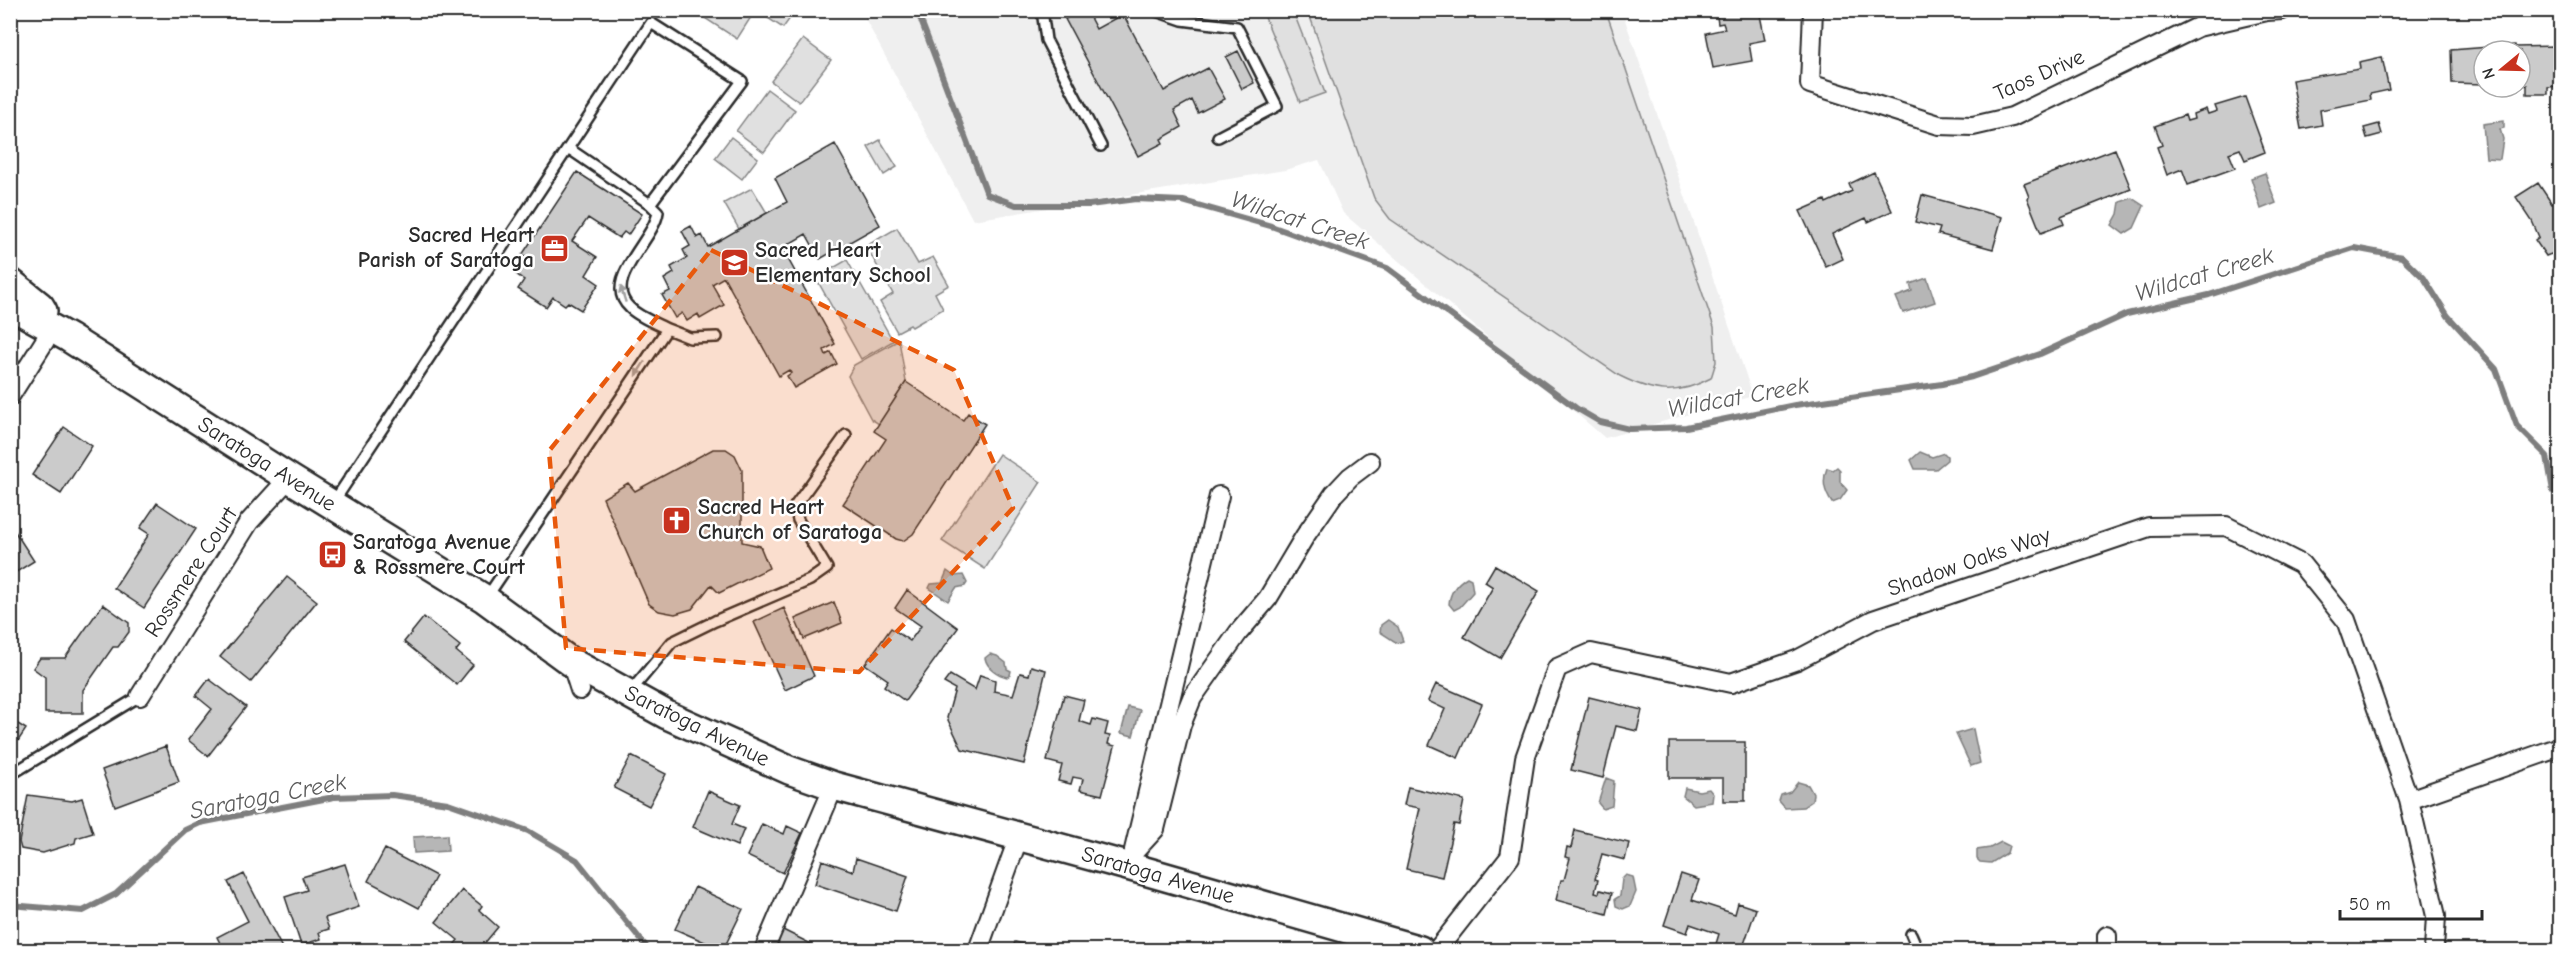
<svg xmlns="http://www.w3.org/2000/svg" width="2571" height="961" font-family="'Comic Neue',sans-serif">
<rect width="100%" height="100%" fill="#fff"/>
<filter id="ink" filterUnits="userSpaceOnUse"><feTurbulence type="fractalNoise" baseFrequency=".0167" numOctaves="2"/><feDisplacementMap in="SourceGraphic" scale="12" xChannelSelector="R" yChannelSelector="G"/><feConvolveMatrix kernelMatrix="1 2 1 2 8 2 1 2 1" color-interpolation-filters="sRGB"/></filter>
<g filter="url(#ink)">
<path fill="#efefef" d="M861 11H1622L1753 396 1605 438 1343 213 1319 160 1285 170 973 220Z"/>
<path fill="#e0e0e0" stroke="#868686" stroke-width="1.5" d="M694 11H741L751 17 737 39Z
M757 11H788L793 14 783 28Z
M1276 11H1293L1325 93 1300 102 1264 15Z
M1308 11H1606L1714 327 1716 362 1711 378C1677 396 1654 393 1620 376L1390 219 1374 198Z
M803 39 831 60 799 102 771 81Z
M767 89 795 110 764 152 736 131Z
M731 137 758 158 742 179 715 158Z
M880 140 897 167 884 175 868 147Z
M752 188 767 213 739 229 724 203Z
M897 228 918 264 933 257 949 285 935 293 943 309 912 327 910 325 897 332 880 302 893 294 866 246Z
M847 260 893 341 861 359 816 278Z
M899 340 906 382 879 424 871 419 848 376 854 365Z
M999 454 1041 482 985 569 942 541Z"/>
<path fill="#b6b6b6" stroke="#7e7e7e" stroke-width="1.5" d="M2504 121V128L2500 129 2503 139 2500 159 2486 158 2483 124Z
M2265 173 2276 203 2261 209 2251 178Z
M2132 198 2144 206 2134 228 2124 234 2112 225 2118 214 2120 202Z
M1927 278 1935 302 1903 313 1896 297 1912 291 1910 284Z
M1920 452 1932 457 1944 453 1947 456V460L1936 469H1915L1911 460Z
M1837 467 1840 470V482L1847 490 1840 500 1832 503C1824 491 1822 481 1827 468L1833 470Z
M947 571 954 576 963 575 967 583 965 586 956 588 948 601 929 588 931 584 942 583Z
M1467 577 1471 579 1473 592 1460 607 1454 610 1449 604C1450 592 1457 583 1467 577Z
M1388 620 1398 627 1403 641 1397 643 1380 632 1381 625Z
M990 654 997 656 1006 663 1007 669 1011 671 1010 675 1007 677C998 675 987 668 985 658Z
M1128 707 1140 710 1133 736 1121 733Z
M1973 729 1980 763 1971 766 1956 734Z
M1606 778 1614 781 1612 806 1603 809 1598 803Z
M1798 782 1808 785 1813 794 1812 801 1803 807 1785 808 1779 801 1781 795 1790 792Z
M1685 788 1699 791 1709 789 1713 794 1712 802 1694 805 1683 796Z
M447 835 448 851 414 853 413 837Z
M2001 842 2009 846 2007 853 1991 863 1980 862 1977 859V850L1990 848Z
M1626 875 1633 877 1636 892 1630 906 1623 909 1616 906 1615 899 1620 896 1622 879Z"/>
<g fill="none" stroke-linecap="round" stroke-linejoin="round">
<path stroke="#7e7e7e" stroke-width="6" d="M917 10 987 194 1016 205H1089L1136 199 1183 201 1271 226 1387 268 1576 408 1600 422 1630 429 1686 427 1795 405 1942 384 1972 377 2040 354 2127 314 2209 295 2354 248 2402 257 2424 278 2448 316 2496 369 2517 426 2547 456 2553 491H2560
M10 905 83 911 116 894 185 830 200 823 334 797 392 795 448 803 528 831 577 860 649 950"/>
</g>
<path fill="#cbcbcb" stroke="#2b2b2b" stroke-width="1.5" d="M1080 10H1086L1096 29 1123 14 1164 91 1208 68 1225 99 1198 113 1192 100 1174 110 1182 127 1161 139 1163 143 1138 156 1065 19Z
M1716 10H1759L1765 40 1749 43 1752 61 1713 68 1706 33 1725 29 1723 23 1718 24Z
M2515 45V47L2560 46V86L2548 87V94H2527V85L2520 86V51H2484L2482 84 2452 83 2451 50Z
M1238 51 1254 83 1242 89 1226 57Z
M2382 57 2389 90 2370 94 2371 100 2320 110 2322 125 2301 129 2292 80 2360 69 2359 62Z
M2245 97 2265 152 2245 160 2240 149 2229 153 2235 168 2188 185 2182 169 2167 175 2157 147 2162 145 2155 126 2185 115 2187 121 2194 119 2193 114 2206 109 2208 114 2217 111 2215 106Z
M2379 124 2382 134 2367 138 2364 128Z
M835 144 880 225 820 259 806 234 782 248 835 344 824 350 826 355 831 352 837 364 794 388 787 376 791 373 789 370 779 376 724 277 712 284 724 305 700 319 698 314 687 321 682 313 675 318 662 295 670 291 664 279 674 273 671 267 687 258 683 250 690 246 682 231 691 226 697 238 702 235 708 247 767 213 787 202 775 178Z
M2115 149 2131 189 2061 217 2064 224 2041 233 2027 198 2029 197 2024 184Z
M577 172 642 214 628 235 624 232 619 238 588 218 572 241 597 257 586 275 599 284 581 310 568 302 565 305 553 297 546 307 518 289 524 280 516 274 527 258 522 255Z
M1874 172 1892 211 1868 222 1866 218 1832 234 1843 259 1826 267 1800 211 1825 200 1826 203 1852 191 1849 184Z
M2538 183 2552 204 2559 200 2560 203V258L2551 254 2546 256 2535 240 2539 237 2532 221 2516 197Z
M1922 195 2002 217 1993 249 1938 234 1940 228 1915 222Z
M906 382 963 420 968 413 985 424 913 534 903 541 896 539 843 504 886 439 874 431Z
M64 427 92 446 61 494 32 475Z
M713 449H726L735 455 742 470V542L760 546 769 568 719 593 711 585 692 609 675 614 659 611 649 604 603 498 628 483 635 491Z
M157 503 196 529 144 608 114 588 149 534 140 528Z
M10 524 34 561 10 576Z
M1495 565 1539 591 1500 658 1464 637 1493 587 1485 582Z
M287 577 317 601 251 682 220 657Z
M907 590 958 628 905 701 884 686 888 680 865 664 891 628 910 641 921 626 895 608Z
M834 602 842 623 804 639 795 619Z
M103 604 129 623V632L118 647H113L83 690V713H45V677L33 668 40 658H65Z
M784 608 814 676 785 690 754 622Z
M424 617 460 646 456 651 473 665 457 685 404 642Z
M1031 666 1046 670 1024 764 962 749 947 718 955 689 944 683 950 675 975 690 980 675 995 680 994 691 1013 695 1020 673 1029 675Z
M209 679 246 707 208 756 188 740 212 709 196 696Z
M1436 684 1482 704 1458 758 1429 745 1445 709 1428 701Z
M1064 695 1084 700 1079 721 1091 725 1093 719 1108 723 1105 735 1110 736 1108 744 1115 746 1102 795 1080 790 1083 779 1073 777 1071 784 1058 781 1062 765 1047 761Z
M1589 697 1642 710 1637 731 1616 726 1603 778 1571 770Z
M10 719 26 729 10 753Z
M1669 742H1745V801H1723V778H1669Z
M166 746 179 782 115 806 102 770Z
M631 756 666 774 649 806 614 788Z
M1408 787 1464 800 1459 825 1454 824 1442 877 1406 869 1420 808 1404 805Z
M708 791 740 805 732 824 744 829 737 846 693 827Z
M28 795 72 801 82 798 93 833 76 838 75 843 43 853 21 849 19 842Z
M762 824 784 834 787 826 802 833 783 873 747 856Z
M1575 830 1629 843 1625 860 1602 854 1595 879 1598 880 1595 892 1599 893 1600 890 1612 893 1607 914 1556 900 1561 880H1564L1570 858 1565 857 1567 847 1571 848Z
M385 849 436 876 419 908 368 881Z
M856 858 908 876 896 911 815 884 822 860 853 871Z
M345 864 359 907 325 918 329 929 319 932 321 939 301 945 285 897 307 890 302 877Z
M244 874 283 950H213L212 948 220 943 217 937 248 921 228 882Z
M1681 874 1699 880 1692 900 1735 914 1738 903 1756 909 1742 950H1725L1715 947 1719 934 1690 924 1687 933 1664 925Z
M695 887 743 909 723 950 675 929Z
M462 890 482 906 479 910 498 927 479 950H450L458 940 436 922Z
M781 929 811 944 809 950H771Z
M1015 942 1043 949 1012 950Z"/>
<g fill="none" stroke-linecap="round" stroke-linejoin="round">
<defs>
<path id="lane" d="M1042 10 1046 40 1101 146
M1153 10 1182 20 1237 27 1277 106 1218 137
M568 148 650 204 658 212C654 241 600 281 630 308 639 317 655 323 667 329
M333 503 651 23 742 81 650 204
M487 597 667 329 690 338 717 337
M630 692 672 642 715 621 810 580 827 568 798 520 795 506 846 435
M10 775 140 696
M1911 934 1918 950"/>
<path id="street" d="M1813 10 1810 84 1939 125 1973 126 2012 117 2198 27 2267 11 2282 10
M10 396 53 328
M571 662 580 690
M140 696 249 522 289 478
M2409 800 2560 747
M1134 850 1219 496
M1134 852 1155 829 1181 725 1192 698 1238 633 1268 598 1305 536 1334 494 1350 477 1370 462
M2107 936V950
M764 950 834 786
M978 950 1019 836
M1437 950 1510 857 1525 758 1557 668 1591 653 1731 683 1797 660 1873 620 2149 527 2226 526 2301 564 2346 620 2409 800 2436 916 2434 950"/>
<path id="primary" d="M10 282 40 306 43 311
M10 305 69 338 289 478 485 599 571 662 667 715 789 770 834 786 1131 867 1420 950"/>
</defs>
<use href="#lane" stroke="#2b2b2b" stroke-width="14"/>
<use href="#street" stroke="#2b2b2b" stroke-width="22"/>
<use href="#primary" stroke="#2b2b2b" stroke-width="32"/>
<use href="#lane" stroke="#fff" stroke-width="9"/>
<use href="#street" stroke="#fff" stroke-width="18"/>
<use href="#primary" stroke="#fff" stroke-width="27"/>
</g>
<defs><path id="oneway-solid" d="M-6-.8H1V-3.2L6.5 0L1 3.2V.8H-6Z" transform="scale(1.5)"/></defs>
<g fill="#a0a0a0">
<use href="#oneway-solid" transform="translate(623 294) rotate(-108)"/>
<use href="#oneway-solid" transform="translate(640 369) rotate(123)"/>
</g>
</g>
<path fill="#e8590c" fill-opacity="0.2" stroke="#e8590c" stroke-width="4.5" stroke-dasharray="12 8" stroke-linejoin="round" d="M711 250 954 370 1013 508 859 672 566 648 549 451Z"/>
<defs>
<symbol id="office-square" viewBox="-11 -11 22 22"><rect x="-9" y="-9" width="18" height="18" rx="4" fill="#c8321e" stroke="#fff"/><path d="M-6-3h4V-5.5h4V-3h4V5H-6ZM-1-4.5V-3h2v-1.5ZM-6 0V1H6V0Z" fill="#fff"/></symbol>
<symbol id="school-square" viewBox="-11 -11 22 22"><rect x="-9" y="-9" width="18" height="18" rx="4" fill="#c8321e" stroke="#fff"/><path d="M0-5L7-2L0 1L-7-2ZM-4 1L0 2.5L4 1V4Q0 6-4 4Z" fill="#fff"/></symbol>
<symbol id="church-square" viewBox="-11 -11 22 22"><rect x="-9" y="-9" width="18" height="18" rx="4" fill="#c8321e" stroke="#fff"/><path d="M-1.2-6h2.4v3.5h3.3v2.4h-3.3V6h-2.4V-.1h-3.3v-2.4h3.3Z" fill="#fff"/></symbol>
<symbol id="bus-square" viewBox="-11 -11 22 22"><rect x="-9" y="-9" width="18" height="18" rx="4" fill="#c8321e" stroke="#fff"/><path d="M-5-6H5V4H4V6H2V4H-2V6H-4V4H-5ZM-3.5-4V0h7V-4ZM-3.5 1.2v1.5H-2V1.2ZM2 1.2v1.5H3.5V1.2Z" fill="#fff"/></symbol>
</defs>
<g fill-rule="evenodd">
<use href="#office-square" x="538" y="232" width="33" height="33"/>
<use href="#school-square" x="718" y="246" width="33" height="33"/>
<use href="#church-square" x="660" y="504" width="33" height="33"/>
<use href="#bus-square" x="316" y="538" width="33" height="33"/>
</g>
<g text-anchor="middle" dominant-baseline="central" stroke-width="5" stroke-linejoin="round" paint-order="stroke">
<g font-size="22" fill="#2b2b2b" stroke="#fff">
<text transform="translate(2039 75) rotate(-24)">Taos Drive</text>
<text transform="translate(267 464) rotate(32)">Saratoga Avenue</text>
<text transform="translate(1969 562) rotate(-19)">Shadow Oaks Way</text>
<text transform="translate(191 572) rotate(-57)">Rossmere Court</text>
<text transform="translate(697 726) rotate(26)">Saratoga Avenue</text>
<text transform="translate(1158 875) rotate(16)">Saratoga Avenue</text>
</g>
<g font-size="22" font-weight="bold" fill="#2b2b2b" stroke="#fff" text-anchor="start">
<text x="534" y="235" text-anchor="end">Sacred Heart<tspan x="534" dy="25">Parish of Saratoga</tspan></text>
<text x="755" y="250">Sacred Heart<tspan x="755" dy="25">Elementary School</tspan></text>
<text x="698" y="507">Sacred Heart<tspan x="698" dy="25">Church of Saratoga</tspan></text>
<text x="353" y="542">Saratoga Avenue<tspan x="353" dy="25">&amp; Rossmere Court</tspan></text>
</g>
<g font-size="24" font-style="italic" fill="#5c5c5c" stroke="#fff">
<text transform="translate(1300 220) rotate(18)">Wildcat Creek</text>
<text transform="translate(2204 274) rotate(-16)">Wildcat Creek</text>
<text transform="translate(1738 397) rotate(-10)">Wildcat Creek</text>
<text transform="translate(268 796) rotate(-11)">Saratoga Creek</text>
</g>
</g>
<rect width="2571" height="961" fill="none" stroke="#fff" stroke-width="36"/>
<rect x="18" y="18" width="2535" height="925" fill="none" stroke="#2b2b2b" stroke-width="2" filter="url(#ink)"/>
<g transform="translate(2502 69) rotate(251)"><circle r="28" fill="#ffffff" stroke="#aaaaaa" stroke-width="1.5"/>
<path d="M0-4.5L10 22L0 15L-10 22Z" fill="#c8321e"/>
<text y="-9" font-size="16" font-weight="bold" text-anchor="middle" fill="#2b2b2b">N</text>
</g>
<path d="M2340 910v9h142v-9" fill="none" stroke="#2b2b2b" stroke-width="3"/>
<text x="2349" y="910" font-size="18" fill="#2b2b2b" stroke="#ffffff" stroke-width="4.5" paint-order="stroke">50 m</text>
</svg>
